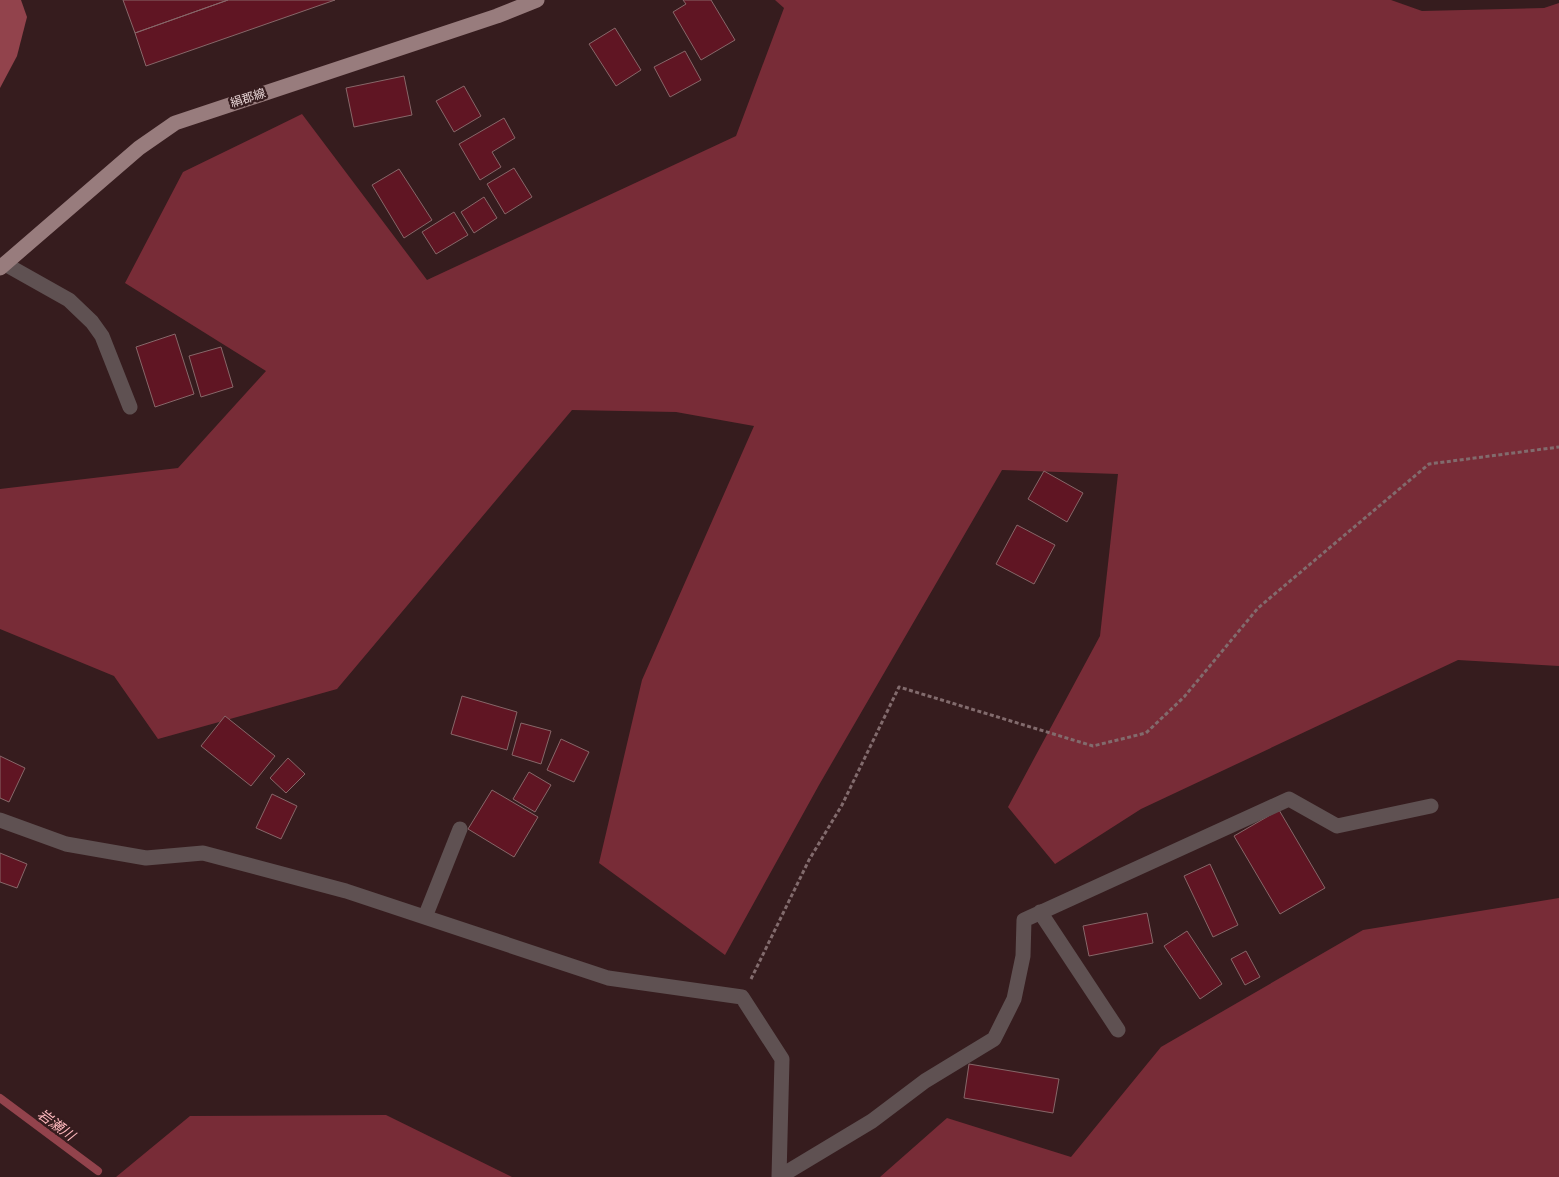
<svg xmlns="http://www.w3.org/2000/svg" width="1559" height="1177" font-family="'Fira Sans','Noto Sans JP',sans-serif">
<rect width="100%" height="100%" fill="#361c1e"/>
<path fill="#782c37" d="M775 0H1391L1422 11 1544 8 1559 3V666L1458 660 1141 809 1055 864 1008 807 1100 636 1118 474 1002 470 819 785 725 955 599 863 642 680 754 426 676 412 572 410 337 689 158 739 114 676 0 629V489L178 468 266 371 125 283 183 172 302 114 427 280 736 136 784 8Z
M1559 898V1177H880L947 1118 1071 1157 1161 1047 1363 930Z
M386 1115 512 1177H116L190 1116Z"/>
<path fill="#92434c" d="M0 0H21L27 17 17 56 0 88Z"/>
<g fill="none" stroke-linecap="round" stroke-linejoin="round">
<path stroke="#92434c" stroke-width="8" d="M0 1098 98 1171"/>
</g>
<path fill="#601523" stroke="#876769" d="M123 0H228L135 33Z
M228 0H335L146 66 135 33Z
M683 0H711L735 40 701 60 673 12 686 4Z
M615 28 641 70 616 86 589 44Z
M685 51 701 80 670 97 654 67Z
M404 76 412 115 354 127 346 88Z
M464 86 481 116 454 132 436 101Z
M504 118 515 138 492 152 501 167 480 180 459 144Z
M514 168 532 197 505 214 487 184Z
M399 169 432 220 404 238 372 185Z
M484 197 497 218 474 233 461 212Z
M454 212 468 235 436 254 422 232Z
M175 334 194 394 155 407 136 347Z
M221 347 233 387 201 397 189 356Z
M1044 471 1083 493 1067 522 1028 499Z
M1017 525 1055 545 1034 584 996 564Z
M462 696 517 712 507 750 451 734Z
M225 716 275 756 251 786 201 746Z
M521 723 551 731 541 764 512 755Z
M561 739 589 752 574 782 547 770Z
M0 756 25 768 9 802 0 798Z
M288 758 305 774 286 793 270 778Z
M529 772 551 785 535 812 513 799Z
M492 790 538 817 514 857 468 829Z
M272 794 297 806 281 839 256 828Z
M1279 810 1325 888 1280 914 1234 836Z
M0 853 27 864 17 888 0 882Z
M1210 864 1238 925 1213 937 1184 876Z
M1147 913 1153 943 1089 956 1083 926Z
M1187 931 1222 984 1200 999 1164 946Z
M1246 951 1260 977 1245 985 1231 959Z
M969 1064 1059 1079 1053 1113 964 1098Z"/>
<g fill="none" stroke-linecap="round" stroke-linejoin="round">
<path stroke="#826b6d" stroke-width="3" stroke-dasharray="4 2.5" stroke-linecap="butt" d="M751 979 809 860 842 805 899 687 1093 746 1146 733 1184 697 1258 608 1429 464 1559 447"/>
<path stroke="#5f5152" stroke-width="15" d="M5 264 69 300 92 322 102 336 130 407
M0 820 66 844 146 858 203 853 346 891 608 978 742 997 782 1059 779 1177
M1040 912 1118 1030
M425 917 460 829
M779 1177 872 1121 925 1081 994 1039 1014 999 1023 956 1024 920 1289 799 1337 826 1431 806"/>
<path stroke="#987c7d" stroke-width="15" d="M0 268 139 148 175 123 497 16 537 0"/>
</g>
<g text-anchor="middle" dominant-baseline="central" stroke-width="4.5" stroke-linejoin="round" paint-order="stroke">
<g font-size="12" fill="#e8d5d6" stroke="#361c1e">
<text transform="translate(248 98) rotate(-18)">絹郡線</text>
</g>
<g font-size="14" font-style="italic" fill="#feb8bd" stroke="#361c1e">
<text transform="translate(56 1125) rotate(37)">岩瀬川</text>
</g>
</g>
</svg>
